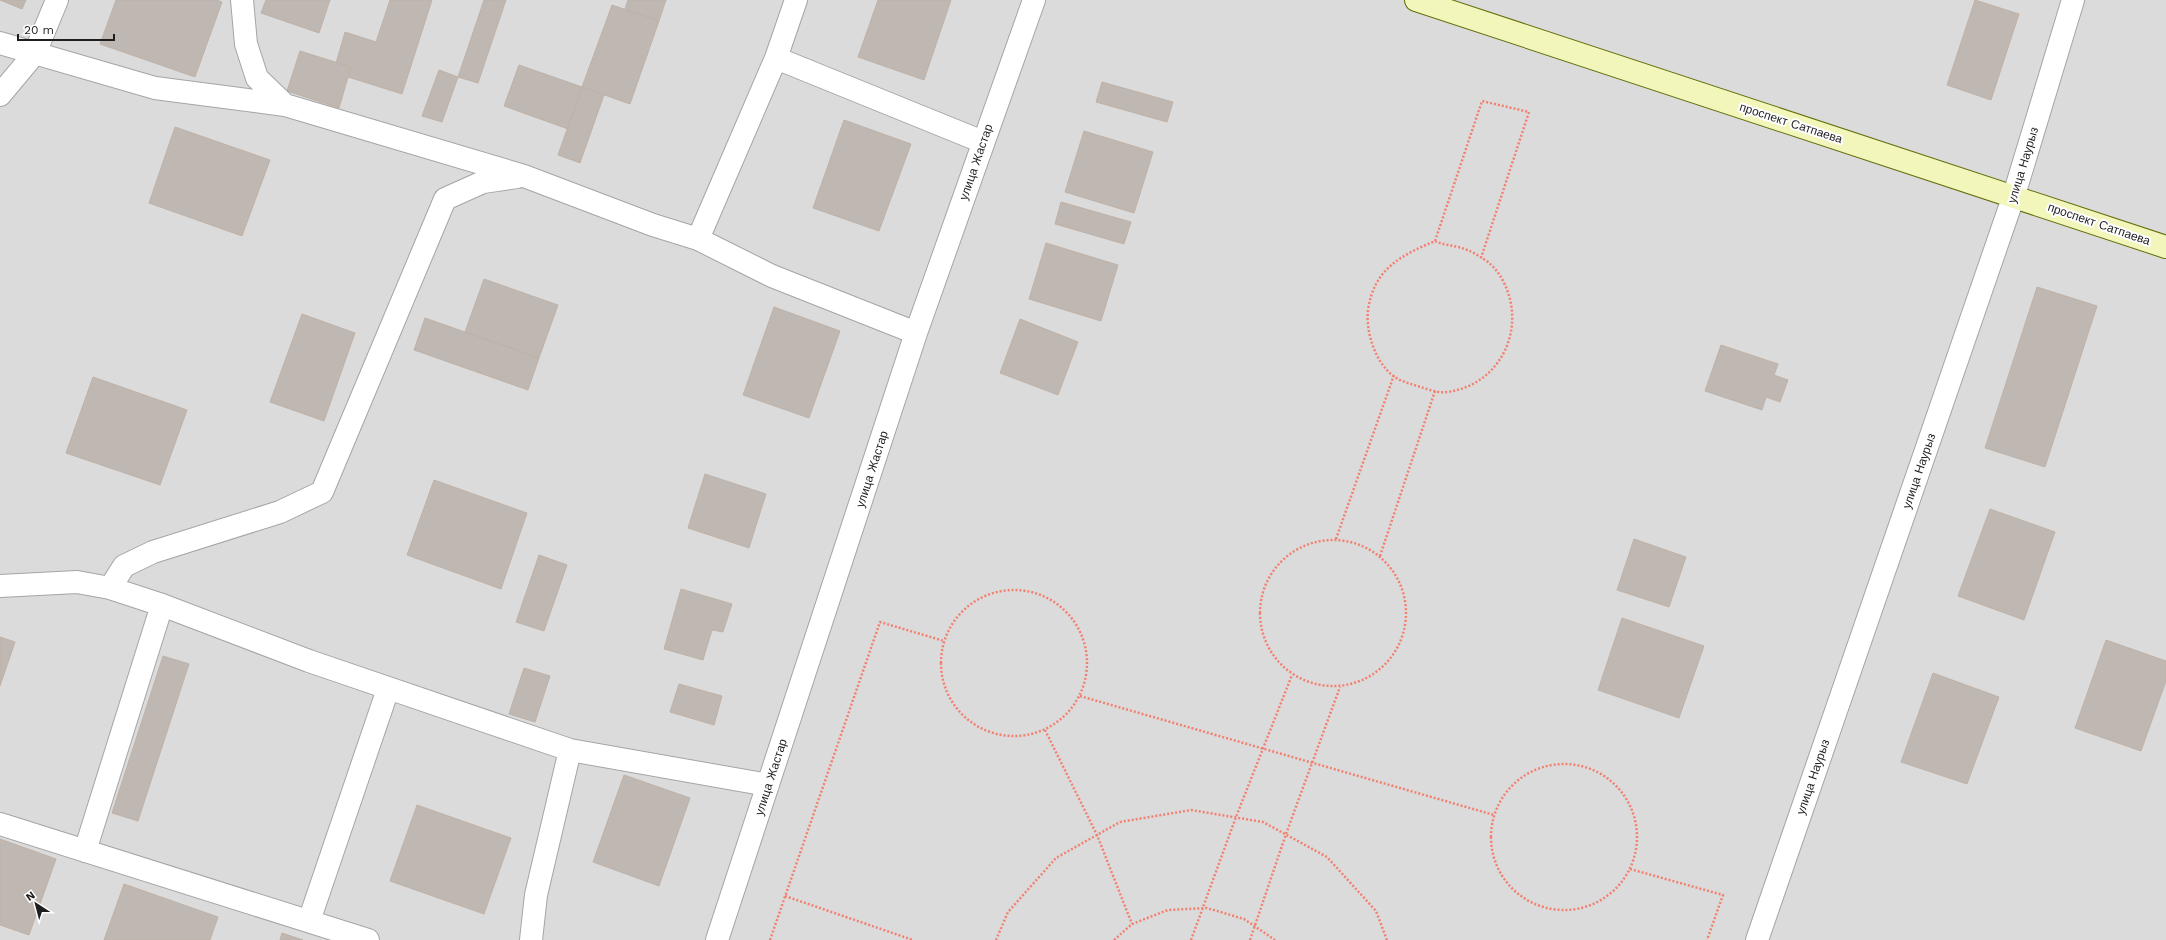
<svg xmlns="http://www.w3.org/2000/svg" width="2166" height="940" font-family="'Work Sans',sans-serif">
<rect width="100%" height="100%" fill="#eeebe4"/>
<path fill="#dcdbdb" d="M0 0H2166V940H0Z"/>
<path fill="#bfb7b1" stroke="#bfb2a7" d="M0 0H26L22 9Z
M116 0H217L222 2 195 77 100 44Z
M266 0H330L319 33 261 13Z
M390 0H432L402 94 348 77 351 67 336 63 345 32 376 42Z
M484 0H506L478 83 458 77Z
M628 0H666L659 21 625 9Z
M878 0H951L924 80 858 57Z
M1975 0 2019 14 1991 100 1947 85Z
M612 5 659 21 630 104 582 87Z
M300 51 351 67 339 108 287 91Z
M519 65 582 87 568 129 504 106Z
M439 70 458 77 442 122 422 116Z
M1102 82 1173 102 1167 122 1096 102Z
M582 87 604 95 580 163 558 155Z
M844 120 911 144 879 231 813 208Z
M175 127 270 160 242 236 149 203Z
M1084 131 1153 152 1134 213 1065 192Z
M1061 202 1131 222 1124 244 1055 224Z
M1046 243 1118 265 1101 321 1029 299Z
M484 279 558 305 539 358 465 332Z
M2037 287 2097 306 2045 467 1985 448Z
M774 307 840 331 809 418 743 395Z
M302 314 355 333 324 421 270 402Z
M425 318 539 358 528 390 414 350Z
M1020 319 1078 342 1058 395 1000 373Z
M1721 345 1778 364 1774 375 1788 380 1780 402 1766 397 1762 410 1705 391Z
M93 377 187 410 160 485 66 453Z
M705 474 766 494 749 548 688 528Z
M434 480 527 513 501 589 407 555Z
M1990 509 2055 532 2024 620 1958 596Z
M1634 539 1686 557 1669 607 1617 590Z
M539 555 567 565 544 631 516 622Z
M681 589 732 604 723 632 712 630 703 660 664 649Z
M1622 618 1704 646 1679 718 1598 690Z
M0 637 15 642 0 686Z
M2106 640 2166 661V681L2141 751 2075 728Z
M163 656 189 664 138 821 112 813Z
M524 668 550 676 535 722 509 714Z
M1933 673 1999 697 1967 784 1901 762Z
M679 684 722 696 714 725 670 712Z
M624 775 690 798 659 886 593 862Z
M417 805 511 838 484 914 390 881Z
M0 839 56 859 29 935 0 925Z
M124 884 218 917 210 940H104Z
M282 933 303 940H280Z"/>
<g fill="none" stroke-linecap="round" stroke-linejoin="round">
<defs>
<path id="street" d="M242 0 246 44 257 78 285 105 524 176 653 225 698 239 772 276 916 333
M0 43 155 88 285 105
M776 58 983 142
M0 95 35 53 57 0
M698 239 776 58 796 0
M0 586 77 582 110 588 124 566 153 552 280 512 322 492 445 199 483 182 517 177
M110 588 162 605 309 661 570 750 768 785
M0 824 368 940
M85 851 162 605
M309 921 388 689
M531 940 536 895 570 750
M717 940 916 333 1034 0
M1757 940 2014 195 2073 0"/>
<path id="secondary" d="M1416 0 2166 247"/>
</defs>
<use href="#street" stroke="#a5a5a5" stroke-width="24"/>
<use href="#secondary" stroke="#636f0b" stroke-width="24"/>
<path stroke="#f28071" stroke-width="2.5" stroke-dasharray="2 2" stroke-linecap="butt" d="M1435 241C1445 246 1456 245 1467 250 1473 252 1479 256 1485 260 1501 270 1511 294 1512 312 1515 351 1488 387 1447 392 1438 393 1429 390 1421 387 1414 385 1407 383 1400 380 1378 370 1365 334 1368 310 1374 269 1400 256 1435 241Z
M1435 241 1482 101 1529 112 1481 258
M1336 539 1394 375
M1260 613a73 73 0 1 1 146 0a73 73 0 1 1-146 0Z
M1380 556 1435 391
M941 663a73 73 0 1 1 146 0a73 73 0 1 1-146 0Z
M1080 696 1494 815
M1045 730 1097 835 1132 924
M1491 837a73 73 0 1 1 146 0a73 73 0 1 1-146 0Z
M1630 869 1723 895 1707 940
M785 896 913 940
M770 940 880 622 944 641
M996 940 1008 912 1056 858 1120 822 1191 810 1263 822 1327 857 1376 911 1387 940
M1114 940 1132 924 1168 910 1207 908 1244 919 1275 940
M1191 940 1236 817 1292 675
M1250 940 1286 834 1340 687"/>
<use href="#street" stroke="#fff" stroke-width="22"/>
<use href="#secondary" stroke="#f2f6bb" stroke-width="22"/>
</g>
<g text-anchor="middle" dominant-baseline="central" stroke-width="4" stroke-linejoin="round" paint-order="stroke">
<g font-size="12" fill="#1e1e1e" stroke="#fff">
<text transform="translate(1791 123) rotate(18)">проспект Сатпаева</text>
<text transform="translate(976 162) rotate(-71)">улица Жастар</text>
<text transform="translate(2023 165) rotate(-73)">улица Наурыз</text>
<text transform="translate(2099 224) rotate(19)">проспект Сатпаева</text>
<text transform="translate(872 469) rotate(-72)">улица Жастар</text>
<text transform="translate(1919 471) rotate(-71)">улица Наурыз</text>
<text transform="translate(771 777) rotate(-72)">улица Жастар</text>
<text transform="translate(1813 777) rotate(-71)">улица Наурыз</text>
</g>
</g>
<g transform="translate(36 904) rotate(324)" stroke="#ffffff" stroke-width="3" paint-order="stroke">
<path d="M0-3L7 15L0 10L-7 15Z" fill="#1e1e1e"/>
<text y="-6" font-size="11" font-weight="bold" text-anchor="middle" fill="#1e1e1e">N</text>
</g>
<path d="M18 34v6h96v-6" fill="none" stroke="#1e1e1e" stroke-width="2"/>
<text x="24" y="34" font-size="12" fill="#1e1e1e" stroke="#ffffff" stroke-width="3" paint-order="stroke">20 m</text>
</svg>
